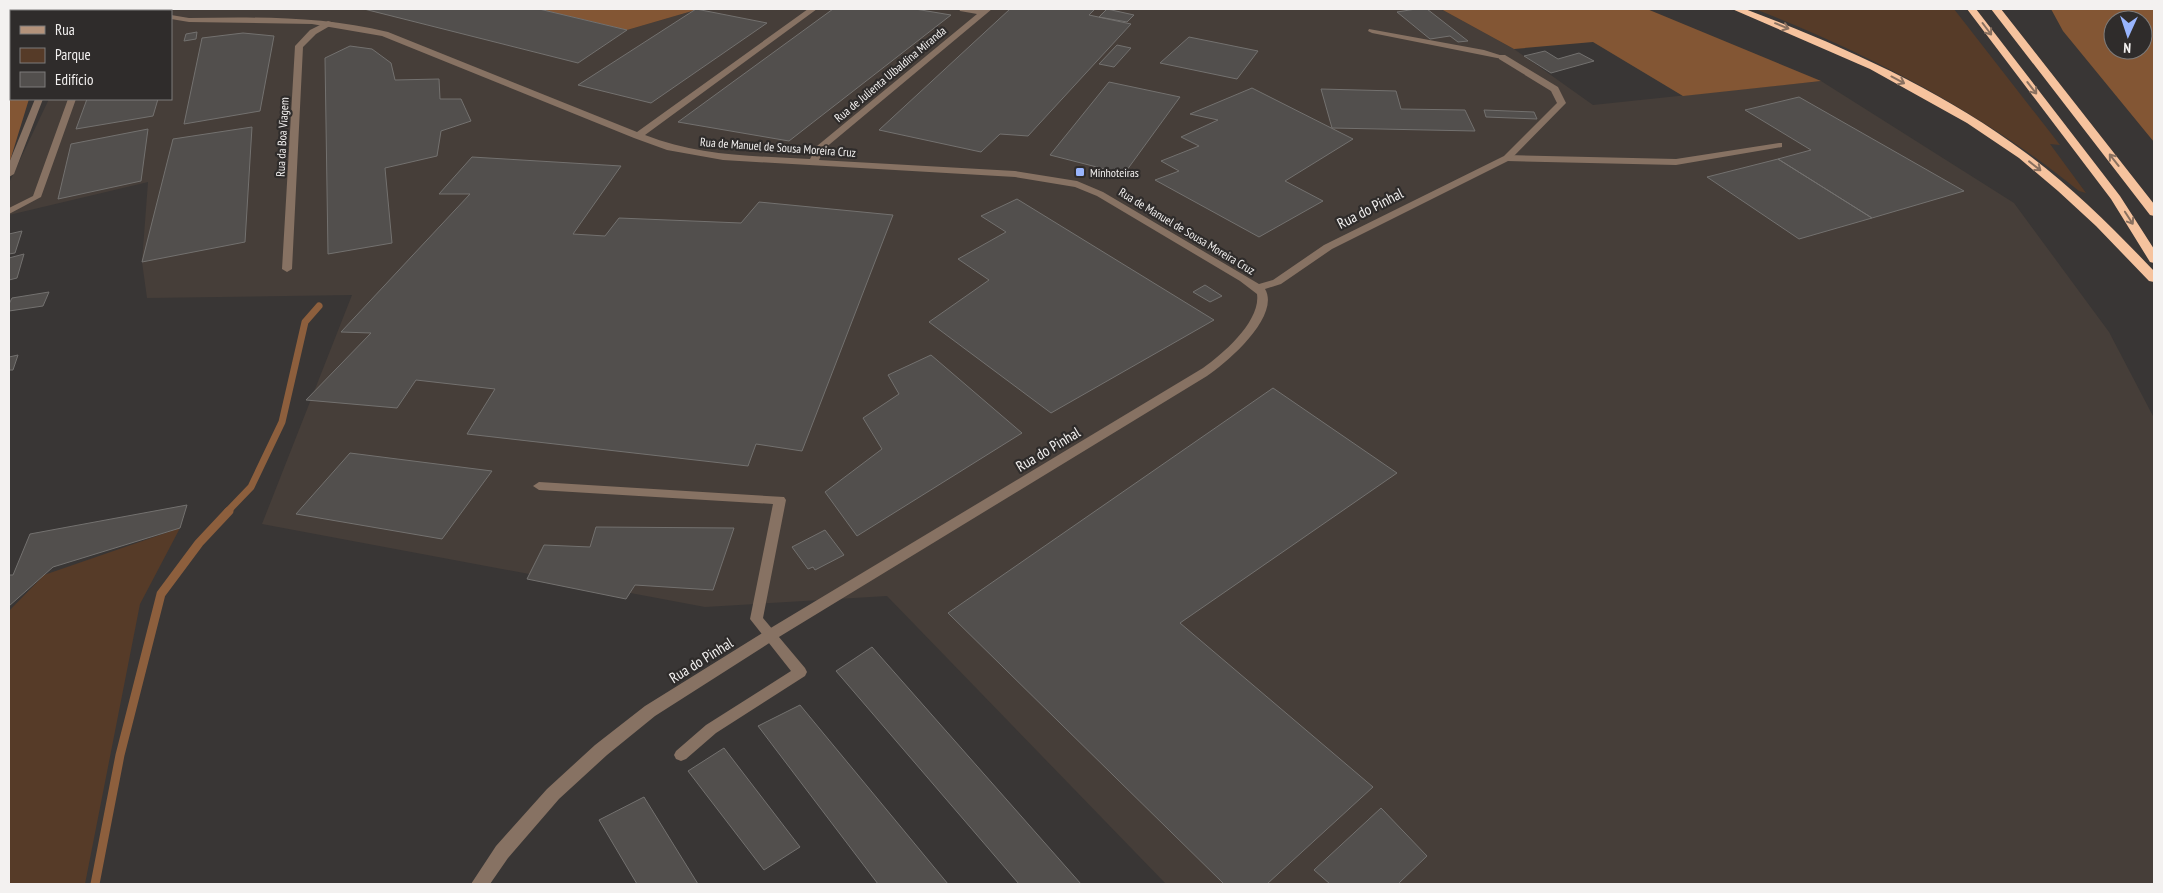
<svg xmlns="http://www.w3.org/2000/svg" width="2163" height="893" font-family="'PT Sans Narrow',sans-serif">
<rect width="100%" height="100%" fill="#393635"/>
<path fill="#463e39" d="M165 9H539L627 30 699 9H1441L1514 49 1593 105 1821 81 2014 203 2109 332 2154 418V884H1166L887 596 705 607 262 524 352 295 147 298 142 262 148 182 9 215V183L49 99H171V11H156Z"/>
<path fill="#563b28" d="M1755 9H1954L2060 145 2050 144 2086 193 2079 191C1981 112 1872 55 1755 9Z
M180 528 140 604 85 884H9V611L44 575Z"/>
<path fill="#835634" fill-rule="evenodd" d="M9 9H84L82 11H11V41L9 42Z
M539 9H699L627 30Z
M1441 9H1647L1821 81 1683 96 1593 42 1514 49Z
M2051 9H2154V142L2063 31ZM2113 20H2143V50H2113Z
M9 73H11V99H29L9 164Z"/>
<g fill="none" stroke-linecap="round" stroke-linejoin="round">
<path stroke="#8d5f3d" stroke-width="7" d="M227 512 251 487 282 422 305 322 319 306"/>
<path stroke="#8d5f3d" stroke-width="9" d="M95 884 120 755 161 594 199 543 229 511"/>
</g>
<path fill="#524f4d" stroke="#73716f" d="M364 9H539L627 30 578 63Z
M696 9 767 23 651 103 578 85Z
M833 9H915L951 15 789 141 678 122Z
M1010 9H1095L1089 15 1131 24 1028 136 1000 134 981 152 879 130Z
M1107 9 1134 15 1127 22 1099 17Z
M1416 9H1427L1468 41 1458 42 1450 36 1430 39 1397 12Z
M197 32 196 39 184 41 186 34Z
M243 33 274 36 260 111 184 124 202 38Z
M1189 37 1258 51 1237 79 1160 63Z
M1117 45 1131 48 1114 67 1099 64Z
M350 46 372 49 391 63 395 80 439 79 440 99H461L471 121 441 131 437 156 385 168 392 243 328 254 325 58Z
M1545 51 1558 59 1579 53 1594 61 1551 73 1524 56Z
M1109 82 1180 97 1124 174 1050 155Z
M1252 88 1353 139 1285 181 1323 201 1259 237 1155 180 1179 171 1161 161 1199 146 1181 137 1218 120 1190 114Z
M1321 89 1396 91 1401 109 1465 110 1475 131 1332 128Z
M1799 97 1964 191 1872 218 1778 159 1811 150 1745 110Z
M87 99H158L153 116 76 129Z
M1484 110 1534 112 1537 119 1486 117Z
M252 127 245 242 142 262 173 139Z
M148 129 141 181 58 199 71 144Z
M472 157 621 166 573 234 605 236 619 218 741 223 759 202 893 215 802 451 756 444 748 466 467 434 495 389 416 380 397 408 306 400 371 333 341 332 470 194H439Z
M1778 159 1872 218 1799 239 1707 177Z
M1017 199 1214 320 1051 413 929 322 989 280 958 259 1006 232 981 216Z
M22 231 15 253 9 254V234Z
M24 254 17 278 9 280V258Z
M1205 285 1222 296 1210 302 1193 292Z
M49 292 43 306 9 311V304L12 298Z
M18 355 13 370H9V357Z
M931 355 1022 433 857 536 825 492 882 449 863 418 899 394 888 375Z
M1273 388 1397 473 1180 623 1373 787 1267 884H1224L948 613Z
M350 453 492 471 442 539 296 514Z
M187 505 180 528 53 567 9 606V575H13L30 534Z
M596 527 734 528 713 590 635 585 626 599 527 579 544 545 590 547Z
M825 530 844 555 815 570 813 567 808 569 792 547Z
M872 647 1081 884H1019L836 671Z
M800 705 948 884H878L758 726Z
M724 748 800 847 764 870 688 771Z
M644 797 698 884H637L599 820Z
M1381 808 1427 856 1398 884H1330L1314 870Z"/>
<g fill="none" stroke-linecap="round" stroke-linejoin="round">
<path fill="#877263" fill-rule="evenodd" d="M328 21 335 23 316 34 303 47 292 269 287 272 282 269 295 46 310 30Z
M1369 29 1484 50 1506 57 1502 59 1372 33 1368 31Z
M68 99H76L41 197 9 214V208L33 196Z
M1779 143H1782V147L1676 165 1507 161 1503 158 1507 155 1676 159Z
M539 482 784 497 786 500 763 618 805 668 807 672 805 676 716 733 686 759 681 761 676 759 674 755 676 751 706 725 791 671 750 619 773 504 539 490 533 486Z"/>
<path fill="#877263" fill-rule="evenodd" d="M808 9H817L645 135C698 156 753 156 810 159L817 146 977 14 960 11 959 9H992L824 149 819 160 1015 171 1077 181 1103 192 1259 284 1273 280 1324 245 1504 156 1557 103 1551 91 1499 59V55H1505L1558 87 1566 103 1510 160 1332 249 1281 284 1265 289C1281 316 1227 363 1207 376L774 640 655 716 607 755 559 799 508 858 490 884H471L496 846 547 789 595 745 645 706 764 632 1203 368C1223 354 1261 321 1257 294L1240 281 1097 196 1075 187 1015 177 723 160 667 150 634 138 382 36 312 24 189 22 171 19V15L189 18C256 17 322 16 388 32L637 132Z"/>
<path fill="#877263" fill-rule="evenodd" d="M94 9H103L101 11H93Z
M35 99H43L14 174 9 177V163Z"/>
<path fill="#b4937b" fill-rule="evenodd" d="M157 9H172L168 11H156Z"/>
<path fill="#f6c39e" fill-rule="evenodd" d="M1732 9H1745C1843 46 1942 90 2026 153 2073 188 2114 229 2154 271V282L2149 281 2096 226 2058 191 2019 158 1967 123 1870 69Z
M1967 9H1976L2120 196 2154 249V263L2150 262 2111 199Z
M1991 9H2001L2154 204V216L2150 215Z"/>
</g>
<defs><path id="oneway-shaft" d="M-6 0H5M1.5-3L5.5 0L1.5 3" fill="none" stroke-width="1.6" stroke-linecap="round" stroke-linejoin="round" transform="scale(1.25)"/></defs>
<g stroke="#89705f">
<use href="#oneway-shaft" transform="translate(1782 26) rotate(22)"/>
<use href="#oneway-shaft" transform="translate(1987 29) rotate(53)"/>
<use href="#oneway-shaft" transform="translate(1898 80) rotate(28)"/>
<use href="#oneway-shaft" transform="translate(2032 88) rotate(52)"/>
<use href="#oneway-shaft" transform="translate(2114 160) rotate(-128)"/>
<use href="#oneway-shaft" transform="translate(2035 166) rotate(38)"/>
<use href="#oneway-shaft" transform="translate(2129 218) rotate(57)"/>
</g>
<rect fill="#99b5fd" stroke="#2f2c2b" stroke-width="2" x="1075" y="167" width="10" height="10" rx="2.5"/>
<g text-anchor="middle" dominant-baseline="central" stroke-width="4.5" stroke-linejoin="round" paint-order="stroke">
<g font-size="12" fill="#f3f1f0" stroke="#2f2c2b">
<text transform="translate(890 74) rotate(-40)">Rua de Julienta Ulbaldina Miranda</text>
<text transform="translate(282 137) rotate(-87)">Rua da Boa Viagem</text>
<text transform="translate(778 147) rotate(4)">Rua de Manuel de Sousa Moreira Cruz</text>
<text transform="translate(1187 231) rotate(31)">Rua de Manuel de Sousa Moreira Cruz</text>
</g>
<g font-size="12" fill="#f3f1f0" stroke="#2f2c2b" text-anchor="start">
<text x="1090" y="172">Minhoteiras</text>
</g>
<g font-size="15" fill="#f3f1f0" stroke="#2f2c2b">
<text transform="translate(1370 208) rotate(-27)">Rua do Pinhal</text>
<text transform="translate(1048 449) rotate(-31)">Rua do Pinhal</text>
<text transform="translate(701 660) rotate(-32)">Rua do Pinhal</text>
</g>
</g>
<rect width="2163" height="893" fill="none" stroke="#f3f1f0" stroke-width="20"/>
<rect x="10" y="10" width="162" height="90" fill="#2f2c2b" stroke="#7d7b7a"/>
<rect x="20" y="26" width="25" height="8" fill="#b4937b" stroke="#7d7b7a"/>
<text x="55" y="35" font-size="15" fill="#f3f1f0">Rua</text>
<rect x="20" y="48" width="25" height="15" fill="#563b28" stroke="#7d7b7a"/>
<text x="55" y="60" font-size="15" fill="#f3f1f0">Parque</text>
<rect x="20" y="72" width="25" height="15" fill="#524f4d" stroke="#7d7b7a"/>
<text x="55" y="85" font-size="15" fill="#f3f1f0">Edifício</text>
<g transform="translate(2128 35) rotate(183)"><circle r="24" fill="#2f2c2b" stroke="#7d7b7a"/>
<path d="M0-4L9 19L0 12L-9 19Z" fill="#99b5fd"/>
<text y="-8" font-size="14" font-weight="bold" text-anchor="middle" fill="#f3f1f0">N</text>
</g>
</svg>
